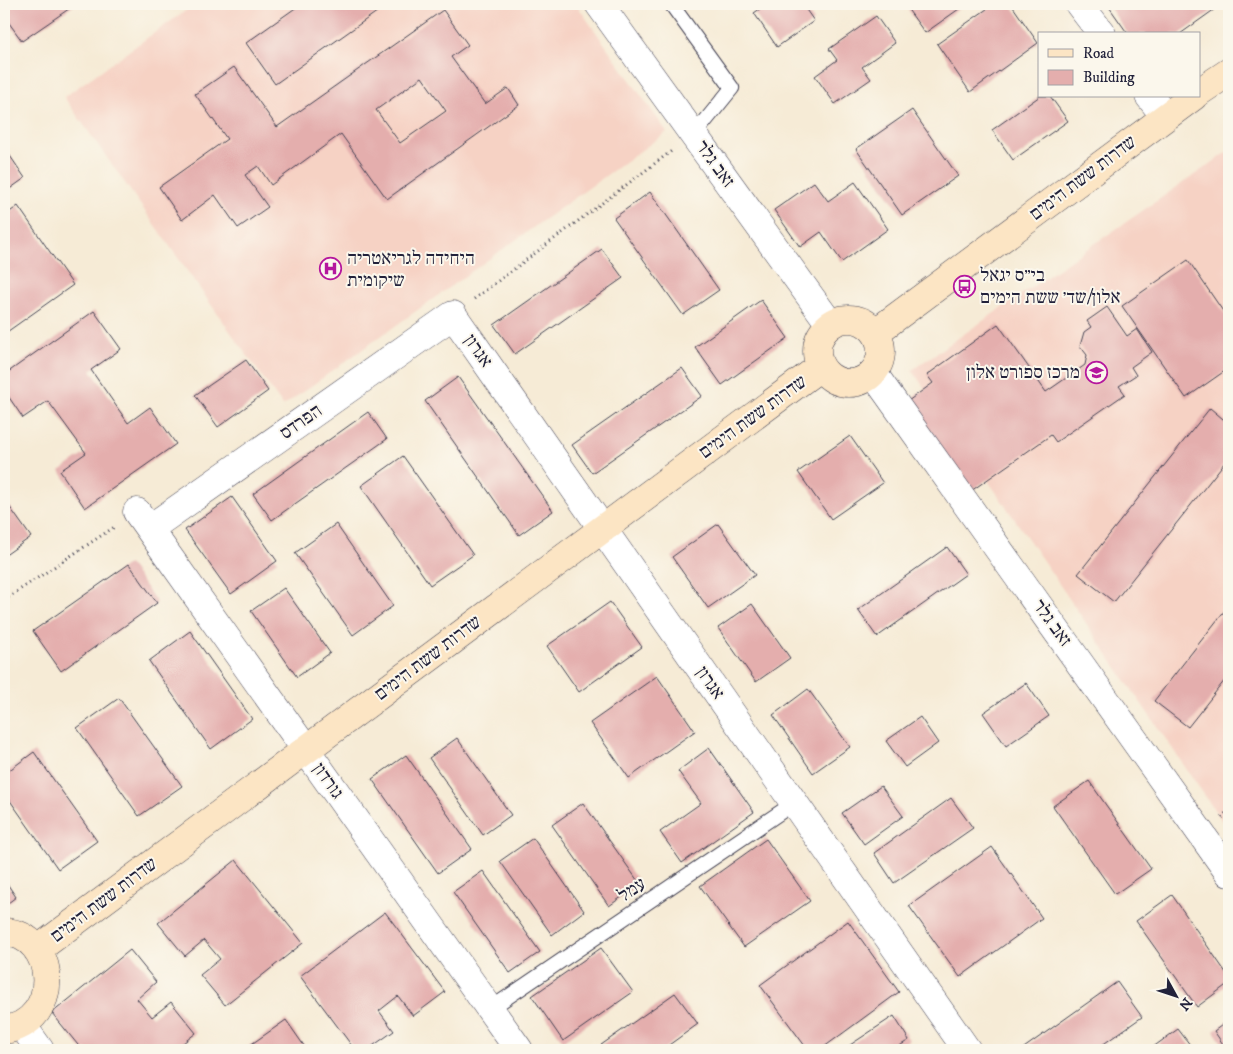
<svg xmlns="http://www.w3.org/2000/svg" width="1233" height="1054" font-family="'IM FELL DW Pica','Frank Ruhl Libre',serif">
<rect width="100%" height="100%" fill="#fbf7ec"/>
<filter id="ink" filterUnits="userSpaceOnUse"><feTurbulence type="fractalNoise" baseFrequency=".02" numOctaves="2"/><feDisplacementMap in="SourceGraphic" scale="10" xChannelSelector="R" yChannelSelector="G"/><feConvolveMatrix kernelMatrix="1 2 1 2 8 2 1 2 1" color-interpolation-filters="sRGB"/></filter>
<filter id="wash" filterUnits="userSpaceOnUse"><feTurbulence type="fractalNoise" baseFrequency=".0096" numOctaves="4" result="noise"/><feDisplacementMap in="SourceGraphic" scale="20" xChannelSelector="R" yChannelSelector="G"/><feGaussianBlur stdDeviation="1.12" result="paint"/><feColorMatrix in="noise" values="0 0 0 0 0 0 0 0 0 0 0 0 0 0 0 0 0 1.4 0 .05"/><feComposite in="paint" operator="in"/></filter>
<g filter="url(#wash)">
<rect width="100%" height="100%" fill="#f6ebd6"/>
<path fill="#f6d2c4" d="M195 4H576L667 132 283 406 64 97Z
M1229 151V831L912 370Z"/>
<g id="blocks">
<path fill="#e4aead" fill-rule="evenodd" d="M4 4H76L22 41 4 16Z
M301 4H388L275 84 246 43Z
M767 4H802L814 21 777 47 754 13Z
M904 4H966L925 33Z
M994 4H1011L1038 43 970 92 937 44Z
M1107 4H1222L1180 34H1128Z
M443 10 468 45 451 57 485 104 508 88 519 105 387 199 341 134 271 185 258 166 245 175 268 207 238 228 215 195 182 220 159 187 227 139 195 94 234 67 277 127ZM422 77 446 111 400 143 376 110Z
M876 16 895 43 862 67 871 79 835 104 815 76 837 60 829 49Z
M1040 96H1050L1068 121 1013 160 992 130Z
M912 110 958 176 902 215 856 149Z
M4 147 25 178 4 193Z
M814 182 828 201 855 182 888 229 842 262 821 232 800 247 774 210Z
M650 192 719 290 683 315 614 218Z
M18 206 73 285 4 334V216Z
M602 249 623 278 515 354 494 325Z
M1188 260 1229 320V368L1186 398 1122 306Z
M761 300 788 338 722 385 695 347Z
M1107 307 1127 336 1137 329 1152 352 1131 367 1136 375 1119 386 1125 394 1056 442 1051 435 971 491 908 401 933 383 927 375 998 324 1046 392 1085 365 1087 355 1080 346 1084 332 1091 327 1087 321Z
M94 311 121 349 91 370 128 423 150 407 176 444 85 508 60 471 86 453 48 401 23 418 4 390V375Z
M246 360 268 391 218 427 195 395Z
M682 368 702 396 592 473 572 445Z
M458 377 553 511 519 535 425 401Z
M1210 408 1229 424V457L1114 602 1078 574Z
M368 412 387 439 272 520 253 494Z
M850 436 883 483 831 519 798 472Z
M403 456 473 555 430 585 361 486Z
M232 497 277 561 231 594 185 530Z
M4 499 31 537 4 556Z
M336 524 393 606 353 635 295 553Z
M718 524 755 575 708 608 672 557Z
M947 547 966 574 877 637 858 610Z
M129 564 157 603 61 671 33 631Z
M284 588 330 653 297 677 251 611Z
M610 602 642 647 579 692 547 646Z
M752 604 790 658 756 682 718 628Z
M1229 605V675L1188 727 1154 701Z
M190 631 252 719 211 749 149 661Z
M657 676 695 731 629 778 590 723Z
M1026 683 1049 716 1006 746 983 713Z
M808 689 850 747 813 773 773 715Z
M119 698 182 786 139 816 77 728Z
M920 717 938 743 905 767 886 741Z
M457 738 511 815 483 835 429 758Z
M709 748 754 812 682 863 660 832 701 803 678 771Z
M34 752 97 841 58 869 4 792V774Z
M406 755 472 849 438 873 372 779Z
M1089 781 1151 869 1115 894 1053 806Z
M881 786 903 816 864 844 842 813Z
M951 798 973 828 894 883 874 853Z
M583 803 640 884 609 906 552 825Z
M533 838 584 911 552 935 500 861Z
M766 839 810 901 744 947 700 886Z
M992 847 1042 918 960 977 909 906Z
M236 860 303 943 225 1005 200 975 220 959 204 940 185 956 158 923Z
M483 871 540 952 510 973 453 892Z
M4 879 16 897 4 906Z
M1172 895 1229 977V983L1197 1007 1136 921Z
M385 912 445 992 413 1016 398 996 379 1011 394 1031 367 1050H355L300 976Z
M848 921 899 992 820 1050H808L760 985Z
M601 948 633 992 563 1041 532 996Z
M130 950 156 982 137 999 152 1017 171 1002 196 1033 174 1050H82L52 1013Z
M1117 982 1142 1017 1095 1050H1021Z
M675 993 698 1024 662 1050H594Z
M894 1016 909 1040 893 1050H849L847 1047Z
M286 1020 307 1050H243Z
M1229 1020V1050H1227L1214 1031Z
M1178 1029 1194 1050H1149Z"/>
</g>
</g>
<g filter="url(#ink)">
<use href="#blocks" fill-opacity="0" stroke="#424052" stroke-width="1"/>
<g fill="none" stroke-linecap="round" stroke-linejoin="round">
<defs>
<path id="lane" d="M671 4 732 88 694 135
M490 1009 794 803"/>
<path id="street" d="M599 4 830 324
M1079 4 1102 34
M1149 96 1165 116
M873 373 1229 873
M137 512 519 1050
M149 529 453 315 967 1050
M22 1025 40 1050"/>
<path id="secondary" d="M1199 92 1229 72
M817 351a32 32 0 1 1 64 0a32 32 0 1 1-64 0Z
M876 332 1194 96
M4 932C58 934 63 1022 4 1030
M37 950 820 367"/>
</defs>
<use href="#lane" stroke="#424052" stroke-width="16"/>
<use href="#street" stroke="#424052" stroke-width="29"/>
<use href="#secondary" stroke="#424052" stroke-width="29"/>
<path stroke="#424052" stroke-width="3" stroke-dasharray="1 4" stroke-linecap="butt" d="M474 299 673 150
M4 600 116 526
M1222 818 1229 809"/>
<use href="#lane" stroke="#fff" stroke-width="14"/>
<use href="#street" stroke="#fff" stroke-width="28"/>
<use href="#secondary" stroke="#fce5c4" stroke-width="28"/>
</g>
</g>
<defs>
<symbol id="hospital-ring" viewBox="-11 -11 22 22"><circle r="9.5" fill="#fbf7ec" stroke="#b5179e" stroke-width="1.5"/><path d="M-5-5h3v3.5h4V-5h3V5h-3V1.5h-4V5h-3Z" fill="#b5179e"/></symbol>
<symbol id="bus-ring" viewBox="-11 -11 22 22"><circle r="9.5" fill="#fbf7ec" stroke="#b5179e" stroke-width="1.5"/><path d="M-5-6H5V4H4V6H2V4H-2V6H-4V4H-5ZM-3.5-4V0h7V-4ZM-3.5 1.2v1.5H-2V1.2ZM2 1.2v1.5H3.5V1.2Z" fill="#b5179e"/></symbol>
<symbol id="school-ring" viewBox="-11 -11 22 22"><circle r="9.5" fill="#fbf7ec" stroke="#b5179e" stroke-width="1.5"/><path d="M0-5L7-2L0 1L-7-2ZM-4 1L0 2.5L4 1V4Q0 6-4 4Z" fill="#b5179e"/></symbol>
</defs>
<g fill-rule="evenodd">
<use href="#hospital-ring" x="318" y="256" width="25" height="25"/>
<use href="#bus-ring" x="952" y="274" width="25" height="25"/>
<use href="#school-ring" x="1084" y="360" width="25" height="25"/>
</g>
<g text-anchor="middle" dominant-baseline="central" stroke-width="4" stroke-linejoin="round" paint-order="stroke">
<g font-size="19" fill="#22223b" stroke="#fbf7ec">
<text transform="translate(715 164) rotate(54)">זאב גלר</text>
<text transform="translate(1083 178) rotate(-37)">שדרות ששת הימים</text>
<text transform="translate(478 351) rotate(55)">אגרון</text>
<text transform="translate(753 417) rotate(-36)">שדרות ששת הימים</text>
<text transform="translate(301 422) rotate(-35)">הפרדס</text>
<text transform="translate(1052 623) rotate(54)">זאב גלר</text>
<text transform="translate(428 658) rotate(-37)">שדרות ששת הימים</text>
<text transform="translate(710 683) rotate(55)">אגרון</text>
<text transform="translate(328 781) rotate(55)">גורדון</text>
<text transform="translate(632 890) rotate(-34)">עמל</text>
<text transform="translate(104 900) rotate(-37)">שדרות ששת הימים</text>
</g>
<g font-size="19" fill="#22223b" stroke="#fbf7ec" text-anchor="start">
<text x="347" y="258">היחידה לגריאטריה<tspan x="347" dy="22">שיקומית</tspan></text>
<text x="980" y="275">בי״ס יגאל<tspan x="980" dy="22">אלון/שד׳ ששת הימים</tspan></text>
<text x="1080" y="372" text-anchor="end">מרכז ספורט אלון</text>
</g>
</g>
<rect width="1233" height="1054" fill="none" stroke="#fbf7ec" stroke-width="20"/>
<rect x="1038" y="32" width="162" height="65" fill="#fbf7ec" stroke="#a4a2a5"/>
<rect x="1048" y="49" width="25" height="8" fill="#fce5c4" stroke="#a4a2a5"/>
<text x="1083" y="58" font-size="15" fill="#22223b">Road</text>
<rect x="1048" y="70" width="25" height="15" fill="#e4aead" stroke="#a4a2a5"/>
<text x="1083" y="82" font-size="15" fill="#22223b">Building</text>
<g transform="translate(1176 996) rotate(130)" stroke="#fbf7ec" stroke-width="4" paint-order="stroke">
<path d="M0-4L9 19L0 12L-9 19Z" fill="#22223b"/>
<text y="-8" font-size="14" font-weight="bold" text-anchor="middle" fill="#22223b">N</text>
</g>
</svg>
